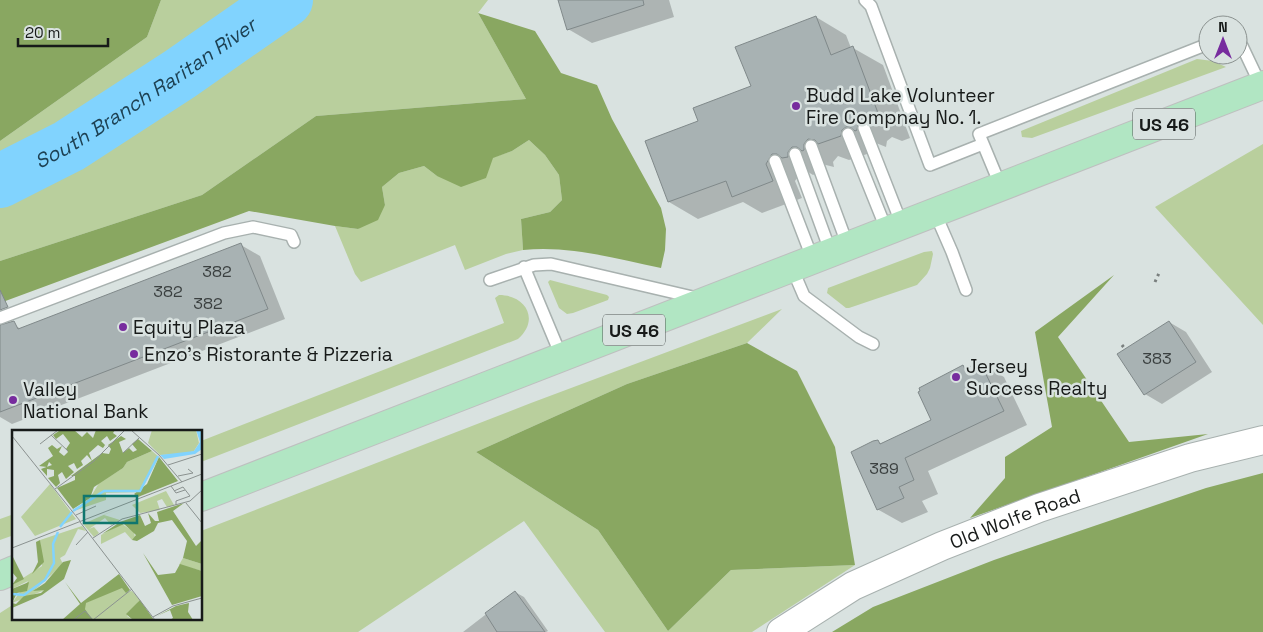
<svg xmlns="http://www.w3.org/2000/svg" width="1263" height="632" font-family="'Space Grotesk',sans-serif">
<rect width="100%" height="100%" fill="#d9e2e0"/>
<path fill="#b9cf9d" d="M161 0H488L478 13 526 99 316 116 202 195 0 261V141L147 37Z
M1197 59 1213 61 1226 67 1032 138 1022 137 1021 131Z
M529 140 545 155 559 175 562 200 550 212 521 219 523 250 506 254 465 270 455 245 361 282 355 274 335 226 358 229 385 205 382 187 399 173 424 166 437 176 512 151Z
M1263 144V325L1155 207Z
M932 251 933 254 930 268 927 274 917 285 849 308H846L827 293 828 288 924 252Z
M550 280 607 295 609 297 608 300 573 313 567 314 559 308 548 282Z
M499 295C526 295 540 320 518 339L201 462V441L504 323 495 298Z
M782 309 747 343 627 384 476 452 598 530 668 631 731 570 855 565 752 632H605L524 521 358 632H0V613L14 604V618H201V531L531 403Z
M14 514V535L0 540V519Z"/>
<path fill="#89a761" d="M0 0H161L147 37 0 141Z
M478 13 535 31 561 73 597 85 612 119 661 208 666 229 665 250 661 268C616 259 570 245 523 250L521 219 550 212 562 200 559 175 545 155 529 140 512 151 493 158 486 178 461 187 437 176 424 166 399 173 382 187 385 205 378 220 358 229 335 226 249 211 0 303V261L202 195 316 116 526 99Z
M1114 275 1058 337 1129 442 1208 434 970 518 1005 478V457L1052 427 1035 332Z
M747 343 797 371 835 447 855 565 731 570 668 631 598 530 476 452 627 384Z
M1263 473V632H832L873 607 994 560 1206 488Z"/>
<path fill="#0003" d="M559 0H669L674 17 592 43 568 29Z
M816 17 846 35 851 48H853L883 65 910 138 902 141 892 137 887 141 886 147 876 143 870 153 849 160 838 156 833 162 834 167 822 164 817 173 813 175 805 170 802 171 795 181 802 198 762 213 743 202 698 219 669 202 700 122 752 86Z
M241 245 260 256 285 319 12 424 0 417V332L16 326 21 329Z
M1169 322 1186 332 1212 372 1162 404 1145 394Z
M980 363 1004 377 1027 425 928 471 938 494 922 501 928 512 902 523 877 509V441L882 444 933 420 963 367 967 369Z
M515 592 524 597 548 631 546 632H463Z"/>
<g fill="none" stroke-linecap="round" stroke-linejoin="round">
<path stroke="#81d3fe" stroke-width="54" id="s1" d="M0 181 69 146 180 74 286 0"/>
</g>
<path fill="#a8b2b3" stroke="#80898a" d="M558 0H643L644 5 567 30Z
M816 16 831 55 853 46 881 121 871 125 868 122 862 121 858 124 857 130 855 131 850 127H846L842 130 841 136 818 144 815 140 808 139 804 144V150L802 151 797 147H792L788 152V157L782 158 777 154H772L766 164 773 181 732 197 726 181 668 202 645 141 698 121 693 108 751 86 735 47Z
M241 243 268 309 0 412V325L14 321 18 329Z
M0 290 8 307 0 310Z
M1169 321 1196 362 1144 395 1117 354Z
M980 362 1004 411 905 458 914 480 899 487 904 498 877 510 851 452 873 441 878 440 880 444 931 420 918 392 920 391 919 388 963 365 965 369Z
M515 591 545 632H497L485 613Z"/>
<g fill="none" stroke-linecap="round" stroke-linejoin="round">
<defs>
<path id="service" d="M865 0 871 6 930 165 983 144
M1238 41 1242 46 1261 86
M864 128 902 225
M848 134 887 231
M811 146 848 246
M795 154 831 253
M775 161 813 260
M1001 187 979 134 1208 44
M935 213 952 252 966 290
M524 267 562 358
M792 268 804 296 859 337 873 344
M490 280 534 265 551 264 697 298
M0 318 224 233 253 227 291 235 294 242"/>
<g id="tertiary">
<path id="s2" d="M781 632 853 586 942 546 1039 508 1190 458 1263 440"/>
</g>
<path id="primary" d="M201 497 1263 85
M0 576 14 570"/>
</defs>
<use href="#service" stroke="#a8b1af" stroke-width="14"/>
<use href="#tertiary" stroke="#a8b1af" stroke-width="30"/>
<use href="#primary" stroke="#bebfbf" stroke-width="30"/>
<path stroke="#797f7e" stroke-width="3" stroke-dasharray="2.5 4" stroke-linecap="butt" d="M1155 282 1159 273
M1122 345 1125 349"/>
<use href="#service" stroke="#fff" stroke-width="11"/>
<use href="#tertiary" stroke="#fff" stroke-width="28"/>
<use href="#primary" stroke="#b1e6c3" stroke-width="28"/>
</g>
<g fill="#772c9e" stroke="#d9e2e0" stroke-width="2">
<circle cx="796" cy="106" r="5"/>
<circle cx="123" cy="327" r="5"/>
<circle cx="134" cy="354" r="5"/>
<circle cx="956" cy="377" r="5"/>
<circle cx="13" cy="400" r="5"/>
</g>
<g text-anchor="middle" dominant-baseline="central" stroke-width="5" stroke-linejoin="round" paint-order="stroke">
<g font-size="16" fill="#3b4040">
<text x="217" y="271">382</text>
<text x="168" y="291">382</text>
<text x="208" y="303">382</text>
<text x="1157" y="358">383</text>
<text x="884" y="468">389</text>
</g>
<g fill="#d9e2e0" stroke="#515655" stroke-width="1">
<rect x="1133" y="108.5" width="62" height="31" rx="4"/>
<rect x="603" y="314.5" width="62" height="31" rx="4"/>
</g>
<g font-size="18" font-weight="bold" fill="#171a19">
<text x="1164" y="124">US 46</text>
<text x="634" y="330">US 46</text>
</g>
<g font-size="19" fill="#171a19" stroke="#d9e2e0" text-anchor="start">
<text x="806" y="95">Budd Lake Volunteer<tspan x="806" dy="22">Fire Compnay No. 1.</tspan></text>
<text x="133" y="327">Equity Plaza</text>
<text x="144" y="354">Enzo's Ristorante &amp; Pizzeria</text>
<text x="966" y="366">Jersey<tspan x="966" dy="22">Success Realty</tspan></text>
<text x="23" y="389">Valley<tspan x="23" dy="22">National Bank</tspan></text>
</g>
<g font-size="19" fill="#171a19" stroke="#d9e2e0">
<text stroke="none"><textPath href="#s2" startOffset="261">Old Wolfe Road</textPath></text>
</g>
<g font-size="20" font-style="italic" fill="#1d4153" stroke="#d9e2e0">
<text stroke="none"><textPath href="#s1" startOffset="170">South Branch Raritan River</textPath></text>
</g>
</g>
<g transform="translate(12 430)">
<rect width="190" height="190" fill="#d9e2e0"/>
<path d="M140 0H184L187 13 182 21 172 24 148 25 136 13ZM140 21 147 27 128 62 94 63V70L62 81 78 68 87 53 111 38 115 32ZM38 54 64 89 23 106 9 87ZM154 61 162 75 155 77 150 69 145 71 148 80 128 83 120 75ZM105 79 92 85 108 90 99 95 93 88 77 99 82 97 87 103 82 107 71 94ZM110 94 122 102 123 108 120 110 113 102 89 114V105ZM70 96 74 101 66 99 53 125 48 128 51 134 24 159 33 160 0 173 16 151 0 159V155L30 136 28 110ZM171 128 190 134V141L167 135ZM110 157 114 162 120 161 128 170 115 186 121 190H81L73 179V173Z" fill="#b9cf9d"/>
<path d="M62 0 70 7 75 2 81 8 84 0H103L101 3 105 6 98 11 95 6 89 11 93 15 91 18 86 15 77 23 80 31 75 25 69 31 71 35 65 39 62 33 56 36 62 42 54 49 50 42 46 45 48 53 44 57 36 48 42 46V40L35 39V46L29 39 40 35 37 32 35 37 27 36 41 26 36 18 40 15 45 19 50 16 47 22 52 26 56 22 54 19 58 13 51 4 44 9 41 5 47 1ZM109 6 114 9 107 12 111 23 117 18 121 22 125 20 120 14 126 9 140 21 115 32 111 38 82 57 78 68 61 79 45 58 63 50V46H59L90 23 97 24 99 19 96 15ZM147 27 166 51 126 67 122 64 135 54ZM172 73 161 81 184 116 190 110V134L171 128 175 111 160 90 146 93 142 101 125 111 120 110 124 105 112 94 90 104 108 92 128 85 133 96 139 93 136 83 143 91H147L145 82ZM28 110 32 132 20 144 26 132 24 112ZM131 123 146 145 163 143 168 134 190 141V166L160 175ZM0 125 12 149 0 155 5 148 0 142ZM59 130 52 149 30 165 0 178V159L17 152 15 161 5 163 0 173 4 174 12 166 29 163 32 160 21 161 33 153 51 132ZM107 144 118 160 114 163 110 158 74 173 73 179 81 190H50L68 174 53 152 69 173ZM128 170 142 190H121L114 184ZM177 173 176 182 181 190H158L161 188 158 180 145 186 164 176Z" fill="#89a761"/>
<path d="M184 0H190V19L183 24 152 29 148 25 182 21 188 12Z" fill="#81d3fe"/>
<path fill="none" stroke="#81d3fe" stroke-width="2.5" d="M61 81 92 61H128L146 26M48 97 60 82M0 164 12 165 33 150 42 133 41 114 46 102"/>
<path fill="none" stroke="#8b9290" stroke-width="1" d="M119 0 147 25 170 52M39 5 56 21M0 6 68 91M28 14 46 0M111 23 127 8M156 35 190 24M166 46 181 43 176 39M159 56 164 63 173 60M43 59 82 31 113 0M162 61 171 57 178 66 164 71V75M174 73 190 93M64 85 84 76M68 92 143 190M81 108 110 89 178 71 190 60M64 115 76 102M0 118 190 44M141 187 161 176 190 168M61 190 73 181 81 190M81 190 120 159"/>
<path fill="#0f766e" fill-opacity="0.15" stroke="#0f766e" stroke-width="2.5" d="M72 66H125V93H72Z"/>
<rect width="190" height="190" fill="none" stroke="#171a19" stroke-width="2.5"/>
</g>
<g transform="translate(1223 40)"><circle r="24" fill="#d9e2e0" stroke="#8b9290"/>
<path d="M0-4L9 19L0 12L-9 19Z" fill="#772c9e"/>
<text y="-8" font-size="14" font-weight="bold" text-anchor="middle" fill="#171a19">N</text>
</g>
<path d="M18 38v8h90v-8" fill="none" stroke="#171a19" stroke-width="2.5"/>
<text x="25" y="38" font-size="15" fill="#171a19" stroke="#d9e2e0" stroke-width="4" paint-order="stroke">20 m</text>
</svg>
